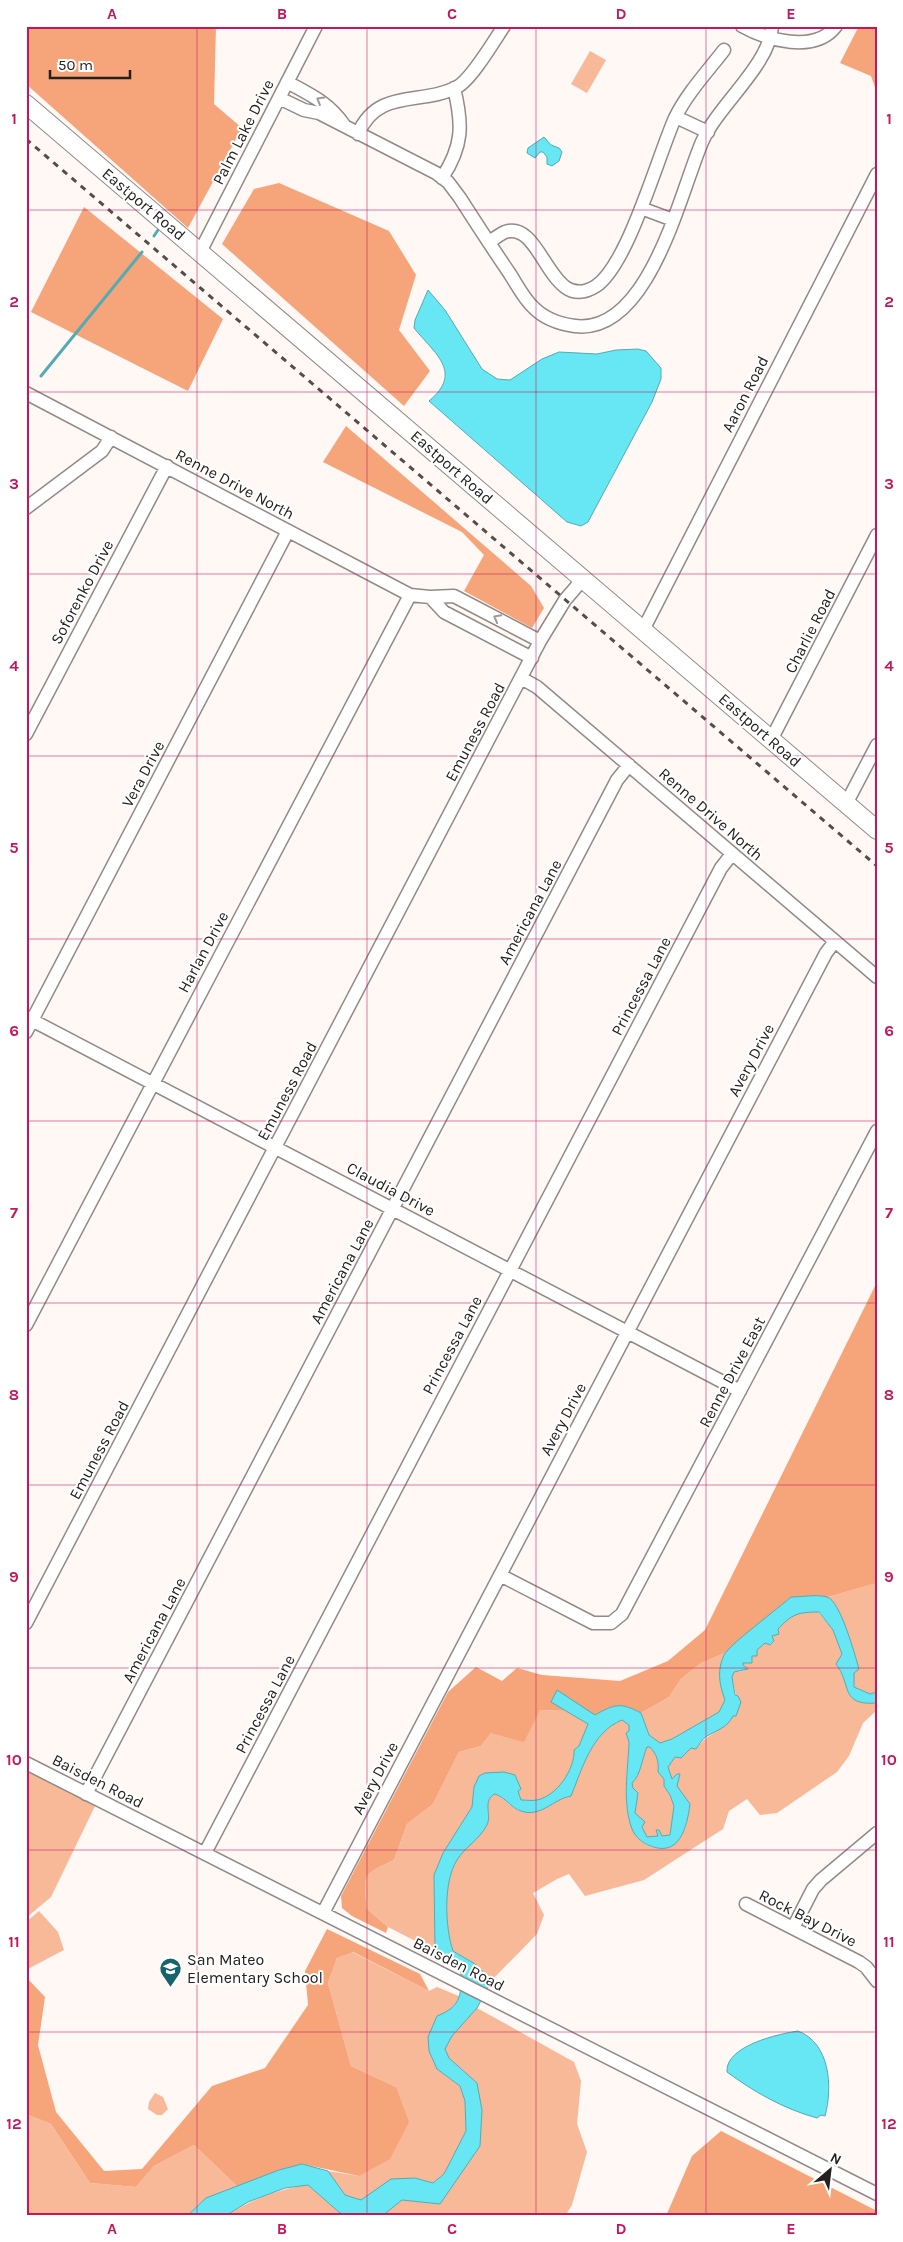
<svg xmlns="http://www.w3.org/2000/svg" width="903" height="2242" font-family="Karla,sans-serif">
<rect width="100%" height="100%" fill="#fff8f5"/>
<path fill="#f8b998" d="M590 51 606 60 587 93 571 84Z
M877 1583V1692L870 1694 854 1687V1673L828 1597Z
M802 1612H818L833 1630 842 1654 836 1664C852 1684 839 1706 877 1703V1710L863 1723 849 1756 837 1772 777 1813 760 1815 747 1799 729 1811 723 1829 644 1880 585 1896 569 1874 557 1879 533 1893 544 1915 537 1934 492 1980 475 1964 453 1951C445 1927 443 1882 457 1860 465 1847 479 1840 487 1825 492 1815 482 1800 495 1794 504 1797 511 1809 521 1811 543 1816 551 1800 571 1796 582 1769 592 1732 622 1720L629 1724V1731L626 1733 629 1742C628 1770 621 1803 633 1830 642 1852 673 1856 683 1832 685 1829 687 1824 687 1821 687 1802 672 1785 668 1767L675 1757 681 1758 691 1748 696 1749C714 1725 734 1733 738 1696L736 1695 732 1677 734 1672 743 1671 747 1668 743 1665V1663L765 1642 770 1645 774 1642 772 1636 773 1634 789 1617Z
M725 1653C719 1671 719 1682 725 1700L719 1712 672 1739 660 1744 649 1735 641 1713 669 1697 681 1679 701 1663Z
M540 1710 567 1711 588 1724 579 1746 574 1750C575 1769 557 1797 537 1800 532 1801 526 1800 521 1800L518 1791 474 1787 472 1807 443 1853 434 1875 435 1951 388 1927 367 1909C363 1874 362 1875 394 1860L407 1824 433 1804 459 1752 481 1746 491 1733Z
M647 1746 650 1747C657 1755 659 1761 658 1772L664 1779V1786L670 1795 674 1806 670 1835 647 1838 635 1813 638 1794 633 1788 632 1783C641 1775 642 1758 647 1746Z
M26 1769 96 1804 51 1897 26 1918Z
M39 1911 58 1932 64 1950 26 1970V1922Z
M352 1952 429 1991 437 1987 461 1997 449 2011 437 2069 460 2086 465 2101 466 2131 444 2174 433 2183 415 2178 361 2201 345 2195 328 2171 359 2176 396 2087 351 2066 328 1983 337 1958Z
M477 2008 574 2062 581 2081 577 2124 587 2152 572 2205 565 2216H382L402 2200 440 2204 480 2146 477 2083 449 2058 444 2049 452 2036Z
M155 2093 163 2097 168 2109 162 2115H157L148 2109 149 2102Z
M26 2114 51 2124 90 2183 136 2187 154 2166 194 2145 238 2187 206 2198 187 2216H26Z
M308 2185 340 2213 352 2216H225C252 2200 277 2189 308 2185Z"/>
<path fill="#f6a479" d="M26 26H216L214 104 242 128 188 228 26 84Z
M859 26H877V93L871 76 840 63Z
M279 183 389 231 416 275 399 330 430 371 404 406 222 244 254 189Z
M84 207 223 319 188 391 31 312Z
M346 426 531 586 544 608 532 628 464 591 484 555 462 532 323 462Z
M877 1282V1583L828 1597H791L725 1653 701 1663 681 1679 669 1697 641 1713C620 1702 615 1704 595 1715L552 1702 567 1711 540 1710 524 1742 491 1733 481 1746 459 1752 433 1804 407 1824 394 1860C362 1875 363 1874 367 1909L388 1927 386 1933 352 1916 342 1908 341 1896 448 1692 476 1667 502 1681 517 1668 542 1675 620 1681 668 1661 705 1630Z
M327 1929 420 1974 429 1991 353 1952 337 1958 328 1983 351 2066 396 2087 409 2122 390 2159 359 2176 302 2164 279 2170 238 2187 194 2145 154 2166 136 2187 90 2183 51 2124 26 2114V1977L45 1997 38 2045 56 2112 104 2171 142 2169 212 2086 265 2068 308 2005 305 1971Z
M721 2131 877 2211V2216H666L692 2156Z"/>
<path fill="#67e6f3" stroke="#53abb3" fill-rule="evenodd" d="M544 137 551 145 559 148 562 152 559 161 552 166 547 164V157L543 152H540L535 158 527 153 528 148Z
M428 290 445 310 482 369 497 379 510 380 542 359 559 352 597 354 616 350 638 349 646 351 661 368V379L652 402 588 522 581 526 567 522 429 401C464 372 434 353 414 328L415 320Z
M791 1597C802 1597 817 1594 827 1597 840 1600 855 1655 859 1669L854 1673V1687L870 1694 877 1692V1703C839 1706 852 1684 836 1664L842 1654 833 1630 819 1612C798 1612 792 1614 778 1629L779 1634 772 1636 774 1641 770 1645 765 1643 757 1650V1656H752V1663H743V1665L748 1669 734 1672 732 1677 735 1695 738 1696 741 1702 736 1716H733C727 1728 717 1730 707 1736 702 1739 699 1745 696 1749L691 1748 681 1758 675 1757 668 1767 672 1779 677 1774H680L677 1786 690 1804C687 1828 679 1859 648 1845 641 1842 635 1836 632 1829 622 1802 628 1771 629 1742L626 1733 629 1731V1725L622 1720C592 1732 582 1769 571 1796 553 1799 541 1818 521 1811 511 1808 505 1797 495 1794 482 1800 492 1815 487 1825 479 1840 465 1847 457 1860 443 1882 445 1927 453 1951L475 1964 492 1980 477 2008 452 2036 445 2049 449 2058 477 2083 482 2110 480 2146 440 2204 402 2200 382 2216H352L340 2213 308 2185 285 2188 248 2202 225 2216H187L206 2198 279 2170 302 2164 328 2171 345 2195 361 2200 391 2179 415 2178 433 2183 444 2174 466 2131 465 2101 460 2086 437 2069 429 2051 428 2037 437 2016C463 2006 461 1993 461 1969L435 1951 434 1875 443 1853 472 1807 474 1787 479 1776 485 1773 504 1772 515 1775 521 1789 518 1791 521 1800C526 1800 532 1801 537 1800 557 1796 575 1769 574 1750L579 1746 588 1724 551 1702 557 1690 595 1715C615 1704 620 1702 641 1713L649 1735 660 1743 672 1739 719 1712 725 1700C719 1684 717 1670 724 1655 729 1645 780 1607 791 1597ZM647 1747H650C657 1755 659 1761 658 1772L664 1779V1786L670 1795 674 1806 670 1835 662 1836 659 1830H656L658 1836 647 1837 642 1827 645 1822 635 1813 638 1793 633 1788 632 1783C641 1775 642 1758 647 1747Z
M798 2031C830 2043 833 2087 825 2116L821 2115 817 2118C784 2109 754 2092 727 2072 725 2046 778 2034 798 2031Z"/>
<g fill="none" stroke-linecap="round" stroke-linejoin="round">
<path stroke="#53abb3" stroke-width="3" d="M154 236 158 230
M41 376 142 252"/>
<defs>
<path id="street" d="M742 26C767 40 815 54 836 26
M287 82C311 95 329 103 344 125
M279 98 304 110 319 113 436 173 448 182 460 198C476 223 493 249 510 274 517 285 524 299 534 308 545 319 560 324 575 326 649 335 680 193 702 142 718 105 770 65 772 26
M676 117 708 132
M358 134C378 87 422 106 457 87 471 80 494 41 504 26
M442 178C463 146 463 125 454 88
M641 208 673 220
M489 242C494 239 500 234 505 232 543 219 549 316 596 286 628 265 658 156 675 118 687 93 708 71 724 50
M200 252 316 26
M26 393 410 595 430 597 454 596 540 641
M26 508 102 451 111 437
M430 597 444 612 532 658
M643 630 877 174
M521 678 537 687 877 977
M26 734 167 466
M771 740 877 535
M846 804 877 745
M26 1017 740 1391
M26 1032 288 531
M26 1325 410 595
M500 1575 593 1623H611L622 1614 877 1131
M26 1623 540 641 565 600 583 579
M26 1763 877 2194
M86 1794 617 780 629 765
M205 1853 721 868 732 854
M746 1904 859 1962 866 1967 877 1981
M323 1913 826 953 835 941
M793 1928 813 1889 821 1880 877 1833"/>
<path id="secondary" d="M26 104 877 830"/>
</defs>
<use href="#street" stroke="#928a86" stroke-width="15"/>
<use href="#secondary" stroke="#928a86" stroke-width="20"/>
<use href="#street" stroke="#fff" stroke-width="12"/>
<use href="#secondary" stroke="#fff" stroke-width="18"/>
<path stroke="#524e4c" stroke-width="3" stroke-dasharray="6 6" stroke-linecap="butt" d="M26 139 877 866"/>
</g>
<defs><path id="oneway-chevron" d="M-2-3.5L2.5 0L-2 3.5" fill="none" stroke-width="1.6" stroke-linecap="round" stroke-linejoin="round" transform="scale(1.25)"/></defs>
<g stroke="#9c9b9a">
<use href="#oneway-chevron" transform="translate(320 100) rotate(-149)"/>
<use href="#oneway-chevron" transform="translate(497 618) rotate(-152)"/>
</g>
<path fill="none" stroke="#c2185b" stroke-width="1" stroke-opacity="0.55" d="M197 26V2216M367 26V2216M536 26V2216M706 26V2216M26 210H877M26 392H877M26 574H877M26 756H877M26 939H877M26 1121H877M26 1303H877M26 1485H877M26 1668H877M26 1850H877M26 2032H877"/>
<defs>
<symbol id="school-pin" viewBox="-11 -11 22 30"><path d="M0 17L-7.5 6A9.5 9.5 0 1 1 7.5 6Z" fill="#15646b" stroke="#fff"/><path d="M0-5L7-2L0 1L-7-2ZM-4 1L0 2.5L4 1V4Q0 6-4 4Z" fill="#fff"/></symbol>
</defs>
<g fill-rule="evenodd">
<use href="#school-pin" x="158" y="1956" width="25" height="34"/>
</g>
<g text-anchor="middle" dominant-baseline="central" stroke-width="4" stroke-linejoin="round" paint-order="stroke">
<g font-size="16" fill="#23201f" stroke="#fff">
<text transform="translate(243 132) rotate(-63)">Palm Lake Drive</text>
<text transform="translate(144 204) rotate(40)">Eastport Road</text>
<text transform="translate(745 394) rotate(-63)">Aaron Road</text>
<text transform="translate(452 467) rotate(41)">Eastport Road</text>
<text transform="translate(235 484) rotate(28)">Renne Drive North</text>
<text transform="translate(82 592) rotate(-62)">Soforenko Drive</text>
<text transform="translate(810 631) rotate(-63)">Charlie Road</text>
<text transform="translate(760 730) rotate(41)">Eastport Road</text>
<text transform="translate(475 732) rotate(-62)">Emuness Road</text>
<text transform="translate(143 774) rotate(-62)">Vera Drive</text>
<text transform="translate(711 814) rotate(41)">Renne Drive North</text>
<text transform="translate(530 912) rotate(-62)">Americana Lane</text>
<text transform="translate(203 952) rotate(-62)">Harlan Drive</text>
<text transform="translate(641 986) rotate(-62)">Princessa Lane</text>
<text transform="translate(751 1060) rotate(-62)">Avery Drive</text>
<text transform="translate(287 1091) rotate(-62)">Emuness Road</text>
<text transform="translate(391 1189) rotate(28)">Claudia Drive</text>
<text transform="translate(342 1271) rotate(-62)">Americana Lane</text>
<text transform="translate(452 1345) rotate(-62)">Princessa Lane</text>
<text transform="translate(732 1372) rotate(-62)">Renne Drive East</text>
<text transform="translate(563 1419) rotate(-62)">Avery Drive</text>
<text transform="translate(99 1450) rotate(-62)">Emuness Road</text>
<text transform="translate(154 1630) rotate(-62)">Americana Lane</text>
<text transform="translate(265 1704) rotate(-62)">Princessa Lane</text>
<text transform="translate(375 1778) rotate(-62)">Avery Drive</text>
<text transform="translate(98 1781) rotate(27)">Baisden Road</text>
<text transform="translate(808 1918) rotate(27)">Rock Bay Drive</text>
<text transform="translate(459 1964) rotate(27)">Baisden Road</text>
</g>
<g font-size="16" fill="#23201f" stroke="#fff" text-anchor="start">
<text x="187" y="1959">San Mateo<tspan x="187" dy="18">Elementary School</tspan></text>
</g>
</g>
<rect width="903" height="2242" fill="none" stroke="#ffffff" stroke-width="55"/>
<g transform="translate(830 2170) rotate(28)" stroke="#ffffff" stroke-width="4" paint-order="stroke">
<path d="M0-4L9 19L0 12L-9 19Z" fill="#23201f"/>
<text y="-8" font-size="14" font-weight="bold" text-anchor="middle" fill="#23201f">N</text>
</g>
<path d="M50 70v8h80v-8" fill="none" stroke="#23201f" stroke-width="2.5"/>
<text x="58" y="70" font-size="15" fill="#23201f" stroke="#ffffff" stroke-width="4" paint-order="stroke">50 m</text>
<rect x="28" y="28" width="848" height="2186" fill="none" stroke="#c2185b" stroke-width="2"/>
<g font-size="16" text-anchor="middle" font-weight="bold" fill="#c2185b">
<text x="112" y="19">A</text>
<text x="282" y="19">B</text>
<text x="452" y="19">C</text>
<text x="621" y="19">D</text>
<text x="791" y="19">E</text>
<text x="14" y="124">1</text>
<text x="889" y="124">1</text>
<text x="14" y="307">2</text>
<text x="889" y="307">2</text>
<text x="14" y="489">3</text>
<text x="889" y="489">3</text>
<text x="14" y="671">4</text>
<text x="889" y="671">4</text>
<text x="14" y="853">5</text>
<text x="889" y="853">5</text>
<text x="14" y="1036">6</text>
<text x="889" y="1036">6</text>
<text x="14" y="1218">7</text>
<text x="889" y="1218">7</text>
<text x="14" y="1400">8</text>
<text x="889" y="1400">8</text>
<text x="14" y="1582">9</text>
<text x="889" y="1582">9</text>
<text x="14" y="1765">10</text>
<text x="889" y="1765">10</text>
<text x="14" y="1947">11</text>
<text x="889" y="1947">11</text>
<text x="14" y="2129">12</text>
<text x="889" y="2129">12</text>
<text x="112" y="2234">A</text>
<text x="282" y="2234">B</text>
<text x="452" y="2234">C</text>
<text x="621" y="2234">D</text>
<text x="791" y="2234">E</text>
</g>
</svg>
